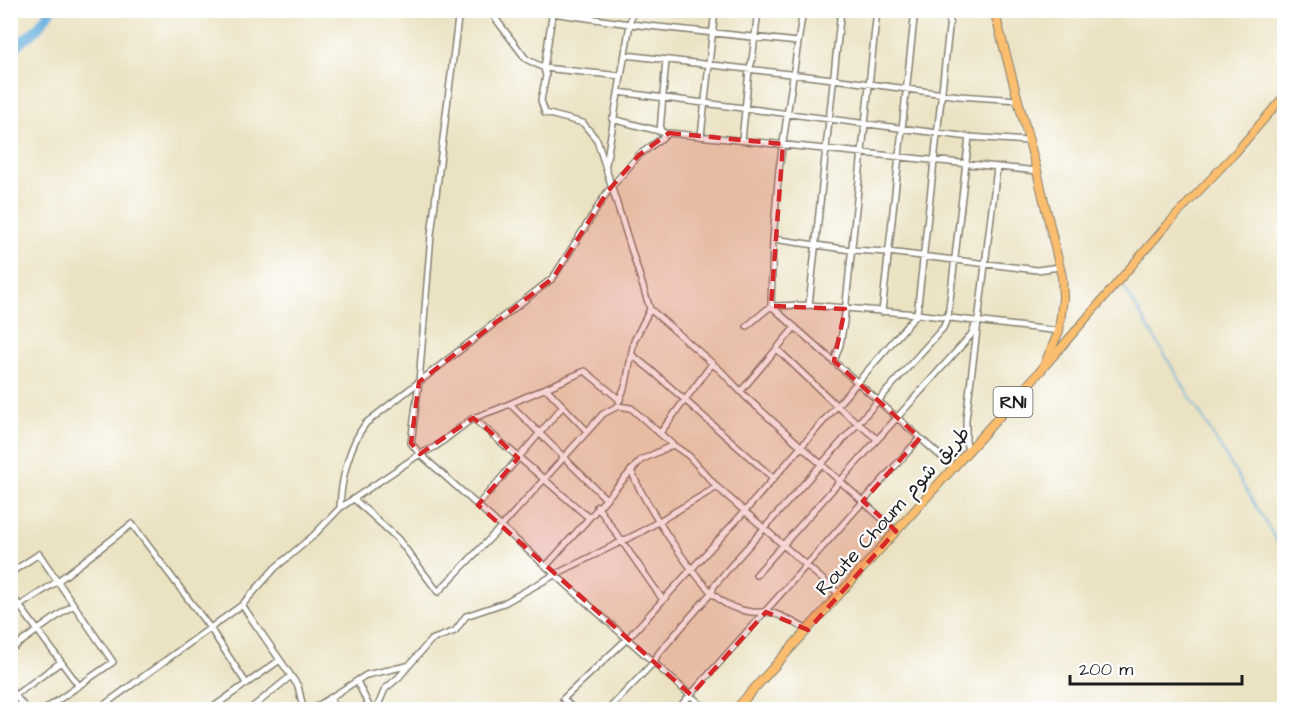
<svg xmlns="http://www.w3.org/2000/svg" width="1295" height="720" font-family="'Architects Daughter','Playpen Sans Arabic',sans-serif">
<rect width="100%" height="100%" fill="#fff"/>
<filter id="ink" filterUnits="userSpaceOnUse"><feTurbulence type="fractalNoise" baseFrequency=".0167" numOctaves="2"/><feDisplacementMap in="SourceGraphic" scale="12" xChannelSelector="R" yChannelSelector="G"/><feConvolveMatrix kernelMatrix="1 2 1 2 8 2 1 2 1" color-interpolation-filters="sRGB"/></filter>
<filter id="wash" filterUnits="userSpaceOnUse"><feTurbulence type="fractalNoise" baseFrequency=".008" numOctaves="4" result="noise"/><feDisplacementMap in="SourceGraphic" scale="24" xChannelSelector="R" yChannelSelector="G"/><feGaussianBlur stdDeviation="1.35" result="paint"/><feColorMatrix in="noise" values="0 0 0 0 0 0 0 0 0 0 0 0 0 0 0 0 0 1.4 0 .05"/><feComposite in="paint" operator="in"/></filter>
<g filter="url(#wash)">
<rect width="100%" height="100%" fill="#ebe2c2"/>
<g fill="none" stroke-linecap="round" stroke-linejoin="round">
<path stroke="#66aedd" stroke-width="1.5" d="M1124 287 1284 553"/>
<path stroke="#66aedd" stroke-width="10" d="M10 51 37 29 51 10"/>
</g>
</g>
<g filter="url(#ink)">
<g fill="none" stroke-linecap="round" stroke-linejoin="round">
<defs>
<path id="minor" d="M459 10 431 235 419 382 411 443 420 454 707 710
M489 10 526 59 544 68 546 76 541 100 545 113 583 123 597 140 650 309 634 341 626 384 619 401
M553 10 544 68 621 76
M803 10 779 169 773 239 771 306 954 468
M552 13 630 24 632 10
M625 55 833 79 959 96 1018 100
M618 92 969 137 1028 141
M612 119 663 132
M660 131 666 60
M701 136 715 10
M742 140 749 70 752 61 758 10
M606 164 630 24 798 42
M773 239 851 250 888 252 1037 270 1060 267
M809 305 841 10
M650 309 721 371 747 398 896 531
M882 312 915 10
M747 326 771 306 809 305 917 314 1059 331
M777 349 837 406 877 439
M632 355 651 370 773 478
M834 361 840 345 844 322 877 10
M741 391 795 327
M510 404 605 498
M563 406 587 431
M473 418 588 517
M660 433 712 364
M968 452 966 441V419L997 168
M631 470C643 501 698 588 726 604 733 608 744 611 752 612 757 613 762 611 766 612 780 613 796 624 808 630
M354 499 398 539 438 592 502 526 603 414 618 406 631 408 673 445 689 456 717 487 839 594
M478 505 563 406 546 388
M597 506 663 600
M340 508C341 480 349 445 366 423L553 278 608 191 639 155 669 133 1037 171
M547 565 641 460 673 445
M10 573 39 554 113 662 44 710
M756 575 971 335 977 321
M10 593 79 686
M242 605 298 686 302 703 301 710
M10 612 58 581 132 524 210 628 246 683
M10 650 73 605
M357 681 371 710
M10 689 27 710
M330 698 336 710
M10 699 61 662
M97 710 242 605 275 568 313 536 340 508 420 454 435 447 473 418 498 409 585 371 620 400
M209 710 280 660
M249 710 291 676
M311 710 366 675 407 666
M376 710 385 689 399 677 431 640 455 631 466 616 504 603 556 574 639 533 717 487
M575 710 563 699 628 638 745 511 917 314 951 10
M608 710 654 662 658 654 712 592 714 586 735 561 943 328 948 317 969 137
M677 710 920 438"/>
<path id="major" d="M1045 366 1167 225 1236 152 1284 96"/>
<path id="highway" d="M735 710 1043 368 1059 331 1063 298 1062 277 1037 171 994 10"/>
</defs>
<use href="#minor" stroke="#847f6f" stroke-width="8"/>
<use href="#major" stroke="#847f6f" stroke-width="9"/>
<use href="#highway" stroke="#847f6f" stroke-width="10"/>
<use href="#minor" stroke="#fff" stroke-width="5"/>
<use href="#major" stroke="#fbbd6e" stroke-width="7"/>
<use href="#highway" stroke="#fbbd6e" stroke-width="8"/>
</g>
</g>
<path fill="#d62828" fill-opacity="0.2" stroke="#d62828" stroke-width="4.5" stroke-dasharray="12 8" stroke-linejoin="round" d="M669 133 783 144 771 306 845 309 834 361 920 438 863 501 896 531 808 630 766 612 691 695 478 505 518 458 486 428 473 418 420 454 411 443 419 382 553 278 608 191 639 155Z"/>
<g text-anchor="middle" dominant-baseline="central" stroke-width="4.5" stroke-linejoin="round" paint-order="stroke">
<rect fill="#fff" stroke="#606060" stroke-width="1.5" x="993.5" y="387" width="39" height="30" rx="4.5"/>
<g font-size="18" font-weight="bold" fill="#1c1c1c">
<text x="1013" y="402">RN1</text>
</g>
<g font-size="20" fill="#1c1c1c" stroke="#fff">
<text transform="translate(893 511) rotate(-48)">Route Choum طريق شوم</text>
</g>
</g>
<rect width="1295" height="720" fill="none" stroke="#fff" stroke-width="36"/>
<path d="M1070 675v9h172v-9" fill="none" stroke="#1c1c1c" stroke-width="3"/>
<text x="1079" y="675" font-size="18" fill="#1c1c1c" stroke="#ffffff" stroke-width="4.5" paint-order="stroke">200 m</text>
</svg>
